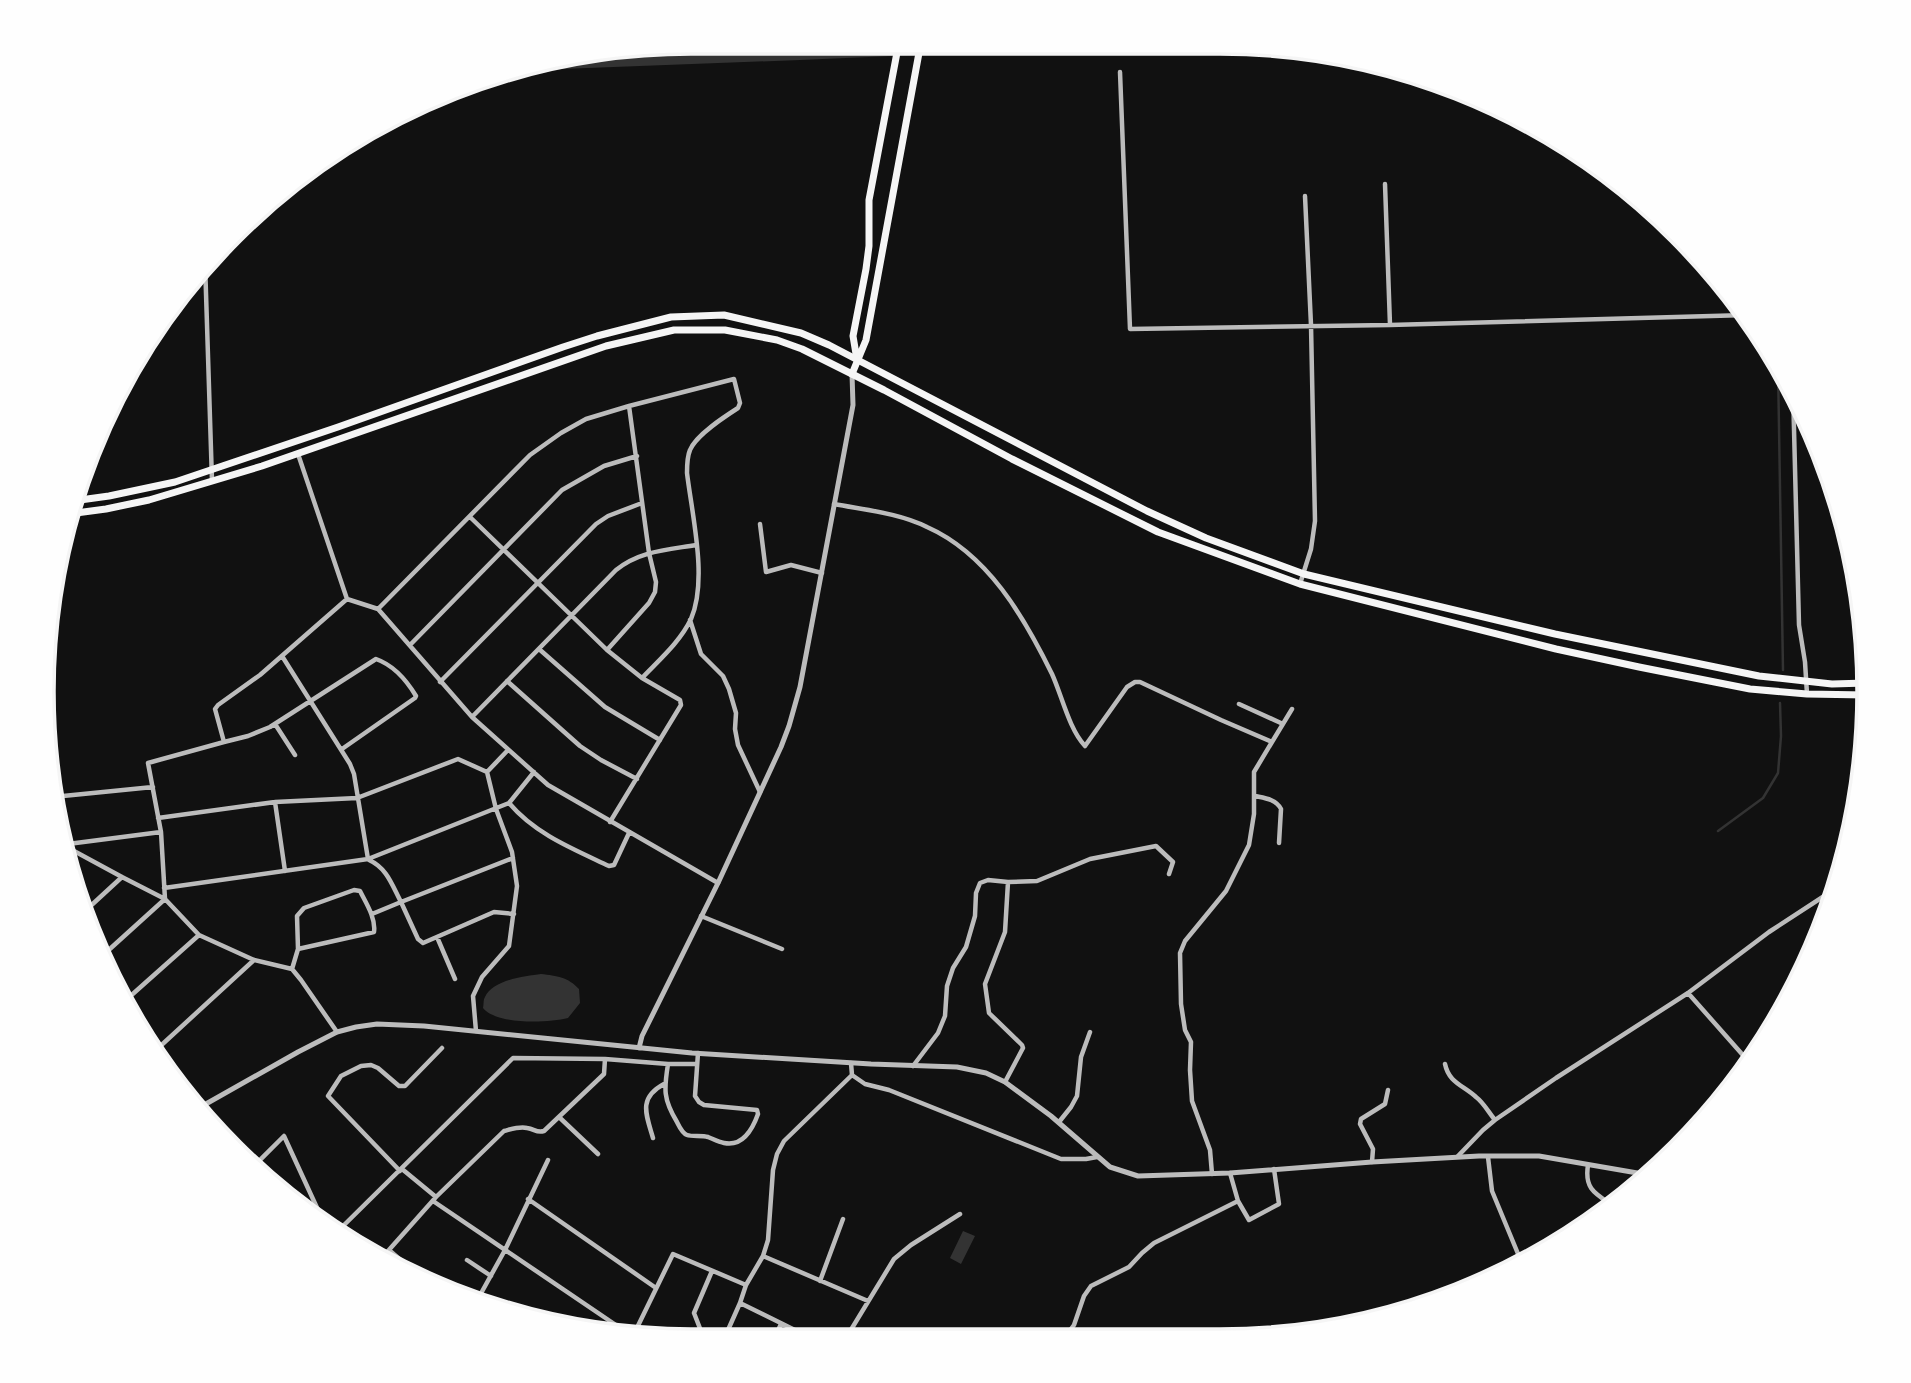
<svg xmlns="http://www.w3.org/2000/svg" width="1911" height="1383" font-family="'Golos Text',sans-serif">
<rect width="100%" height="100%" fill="#111"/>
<path fill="#333" d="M692 42H1215L800 60 509 71 523 64Z
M541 974C557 976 568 977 579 989L580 1003 568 1018C547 1023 497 1025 483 1008 484 1004 483 1000 485 997 492 980 525 976 541 974Z
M963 1231 975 1236 961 1264 950 1258Z"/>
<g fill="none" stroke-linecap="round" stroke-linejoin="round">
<path stroke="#333" stroke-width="2.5" d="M1778 366 1783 670
M1718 831 1763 798 1778 773 1781 736 1780 703"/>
<path stroke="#bcbcbc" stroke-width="4.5" d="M1120 72 1130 329 1390 325 1747 315
M1385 184 1390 325
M205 262 212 481
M1793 390 1799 625 1805 662 1807 694
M298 454 347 599
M834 504C865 510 899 513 927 527 988 554 1024 617 1052 674 1062 696 1069 729 1085 746L1127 687 1135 682H1140L1221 720 1272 742 1254 772V814L1249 845 1226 891 1185 941 1180 953 1181 1004 1185 1030 1191 1042 1190 1070 1192 1101 1210 1150 1212 1174
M470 517 607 650 642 678 680 700 681 705 610 822
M760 524 766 572 791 565 822 573
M1300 584 1311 549 1315 521 1311 325 1305 196
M347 599 378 609 472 717 548 785 718 883
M378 609 530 455 561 433 586 419 629 406 734 379 740 403 738 408C724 417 696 435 690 450 687 457 687 465 687 473 692 515 708 580 691 619 680 642 659 660 642 678
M690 620 701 654 723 676 729 689 736 713 735 729 738 745 760 792
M410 645 562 490 604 466 637 456
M539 649 605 707 660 740
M607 650 649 603 655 592 656 582 649 553 629 406
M282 656 350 764 354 774 368 859
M507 681 580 746 601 760 637 779
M440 682 596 524 608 516 642 503
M1239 704 1283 724
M472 717 616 570C640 551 666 550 696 545
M275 724 295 755
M224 742 248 736 270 727 376 659C393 665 407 681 416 696L415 698 342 749
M1272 742 1292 709
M487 772 508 750
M534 772 509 803C535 834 573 849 609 866L614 865 629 833
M1255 796C1264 798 1276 799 1281 809L1279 843
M53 797 153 787
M275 802 285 871
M158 818 275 802 357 798 458 759 487 772
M67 844 74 851 122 877 165 899 199 935 254 960 292 969 301 980 337 1032
M68 844 161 832
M69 855 74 851
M513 858 401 902 418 939 423 943 494 912 514 914
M369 860C387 868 392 885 401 902L372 914
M164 888 368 859 509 803
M165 899 161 832 148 763 224 742 215 709 218 705 260 675 347 599
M84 912 122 877
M701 916 782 949
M437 937 455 979
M101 957 165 899
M292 969 298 949 374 932C376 918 366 903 360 891L354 890 304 908 297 916 298 949
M1688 993 1749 1062
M126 1000 199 935
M476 1031 473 996 482 977 509 946 517 886 512 852 496 809 487 772
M155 1051 254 960
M851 1063 852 1075 865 1084 889 1090 1061 1159H1086L1097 1157
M668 1064C664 1089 663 1099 677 1122 679 1126 682 1133 687 1135 692 1137 702 1135 708 1137 713 1139 719 1142 724 1143 743 1147 753 1128 758 1114L757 1110 704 1105 699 1102 695 1096 698 1053
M1445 1064C1449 1083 1463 1085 1476 1097 1484 1103 1489 1113 1495 1120
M913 1066 938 1033 945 1016 947 986 953 968 966 947 975 916 976 893 980 883 988 880 1008 882 1037 881 1090 859 1156 846 1173 862 1169 874
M1005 1082 1023 1048 1022 1045 989 1013 985 984 1005 932 1008 882
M559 1117 598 1154
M1059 1122 1071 1107 1077 1096 1081 1057 1090 1032
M653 1138C646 1114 638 1098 664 1084
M1458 1156 1483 1130 1495 1120 1556 1078 1688 993 1769 932 1838 887
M1488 1157 1492 1191 1521 1261
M1372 1162 1373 1149 1360 1124 1361 1119 1385 1104 1388 1090
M1588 1165C1584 1190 1596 1194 1615 1207
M252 1168 284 1136 324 1223
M402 1169 436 1197
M400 1171 328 1096 341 1076 361 1066 371 1065 378 1068 399 1086H405L442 1048
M290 1199 293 1194
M528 1199 656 1288
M433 1201 632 1336
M1238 1201 1249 1220 1279 1204 1274 1169
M337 1232 513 1058 605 1059 668 1064H697
M389 1250 411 1269 414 1275
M763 1256 868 1301
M380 1260 436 1197 504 1131C512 1129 520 1126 527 1128 535 1129 536 1133 544 1131L604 1074 605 1059
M467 1260 491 1276
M820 1281 843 1219
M740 1303 813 1339
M496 1309 479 1297 505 1250 548 1160
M701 1331 694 1313 712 1271
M633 1336 673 1254 746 1285
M1065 1337 1074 1325 1084 1296 1091 1286 1129 1267 1142 1253 1154 1243 1238 1201 1230 1173
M846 1338 894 1259 911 1245 960 1214
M724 1339 740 1303 746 1285 763 1256 768 1240 773 1170 777 1154 784 1141 852 1075
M774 1339 781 1324"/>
<path stroke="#bcbcbc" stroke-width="5" d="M639 1048 642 1036 718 883 781 747 789 726 800 687 853 405 852 374
M197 1109 298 1052 337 1032 356 1027 377 1024 424 1026 692 1053 871 1064 957 1067 986 1073 1005 1082 1051 1116 1110 1167 1138 1176 1230 1173 1372 1162 1479 1156H1539L1649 1175"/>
<path stroke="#f5f5f5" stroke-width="7" d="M857 360 853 336 866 269 869 246V200L899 42
M852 374 866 340 921 42"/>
<path stroke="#f5f5f5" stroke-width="7" d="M80 500 109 496 175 482 338 427 563 347 597 336 671 317 724 315 801 333 829 345 1147 511 1206 538 1304 574 1555 634 1759 676 1832 684 1866 683
M76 513 106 509 149 500 262 466 606 346 674 330H725L777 340 802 349 884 390 1012 459 1158 532 1300 584 1556 649 1639 667 1750 689 1807 694 1866 695"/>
</g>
<path d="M0 0H1911V1383H0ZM691 54H1220A637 637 0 0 1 1857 691V692A637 637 0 0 1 1220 1329H691A637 637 0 0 1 54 692V691A637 637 0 0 1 691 54Z" fill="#fefefe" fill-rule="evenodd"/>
<path fill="none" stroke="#f5f5f5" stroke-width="3.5" d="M691 54H1220A637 637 0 0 1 1857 691V692A637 637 0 0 1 1220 1329H691A637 637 0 0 1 54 692V691A637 637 0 0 1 691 54Z"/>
</svg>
